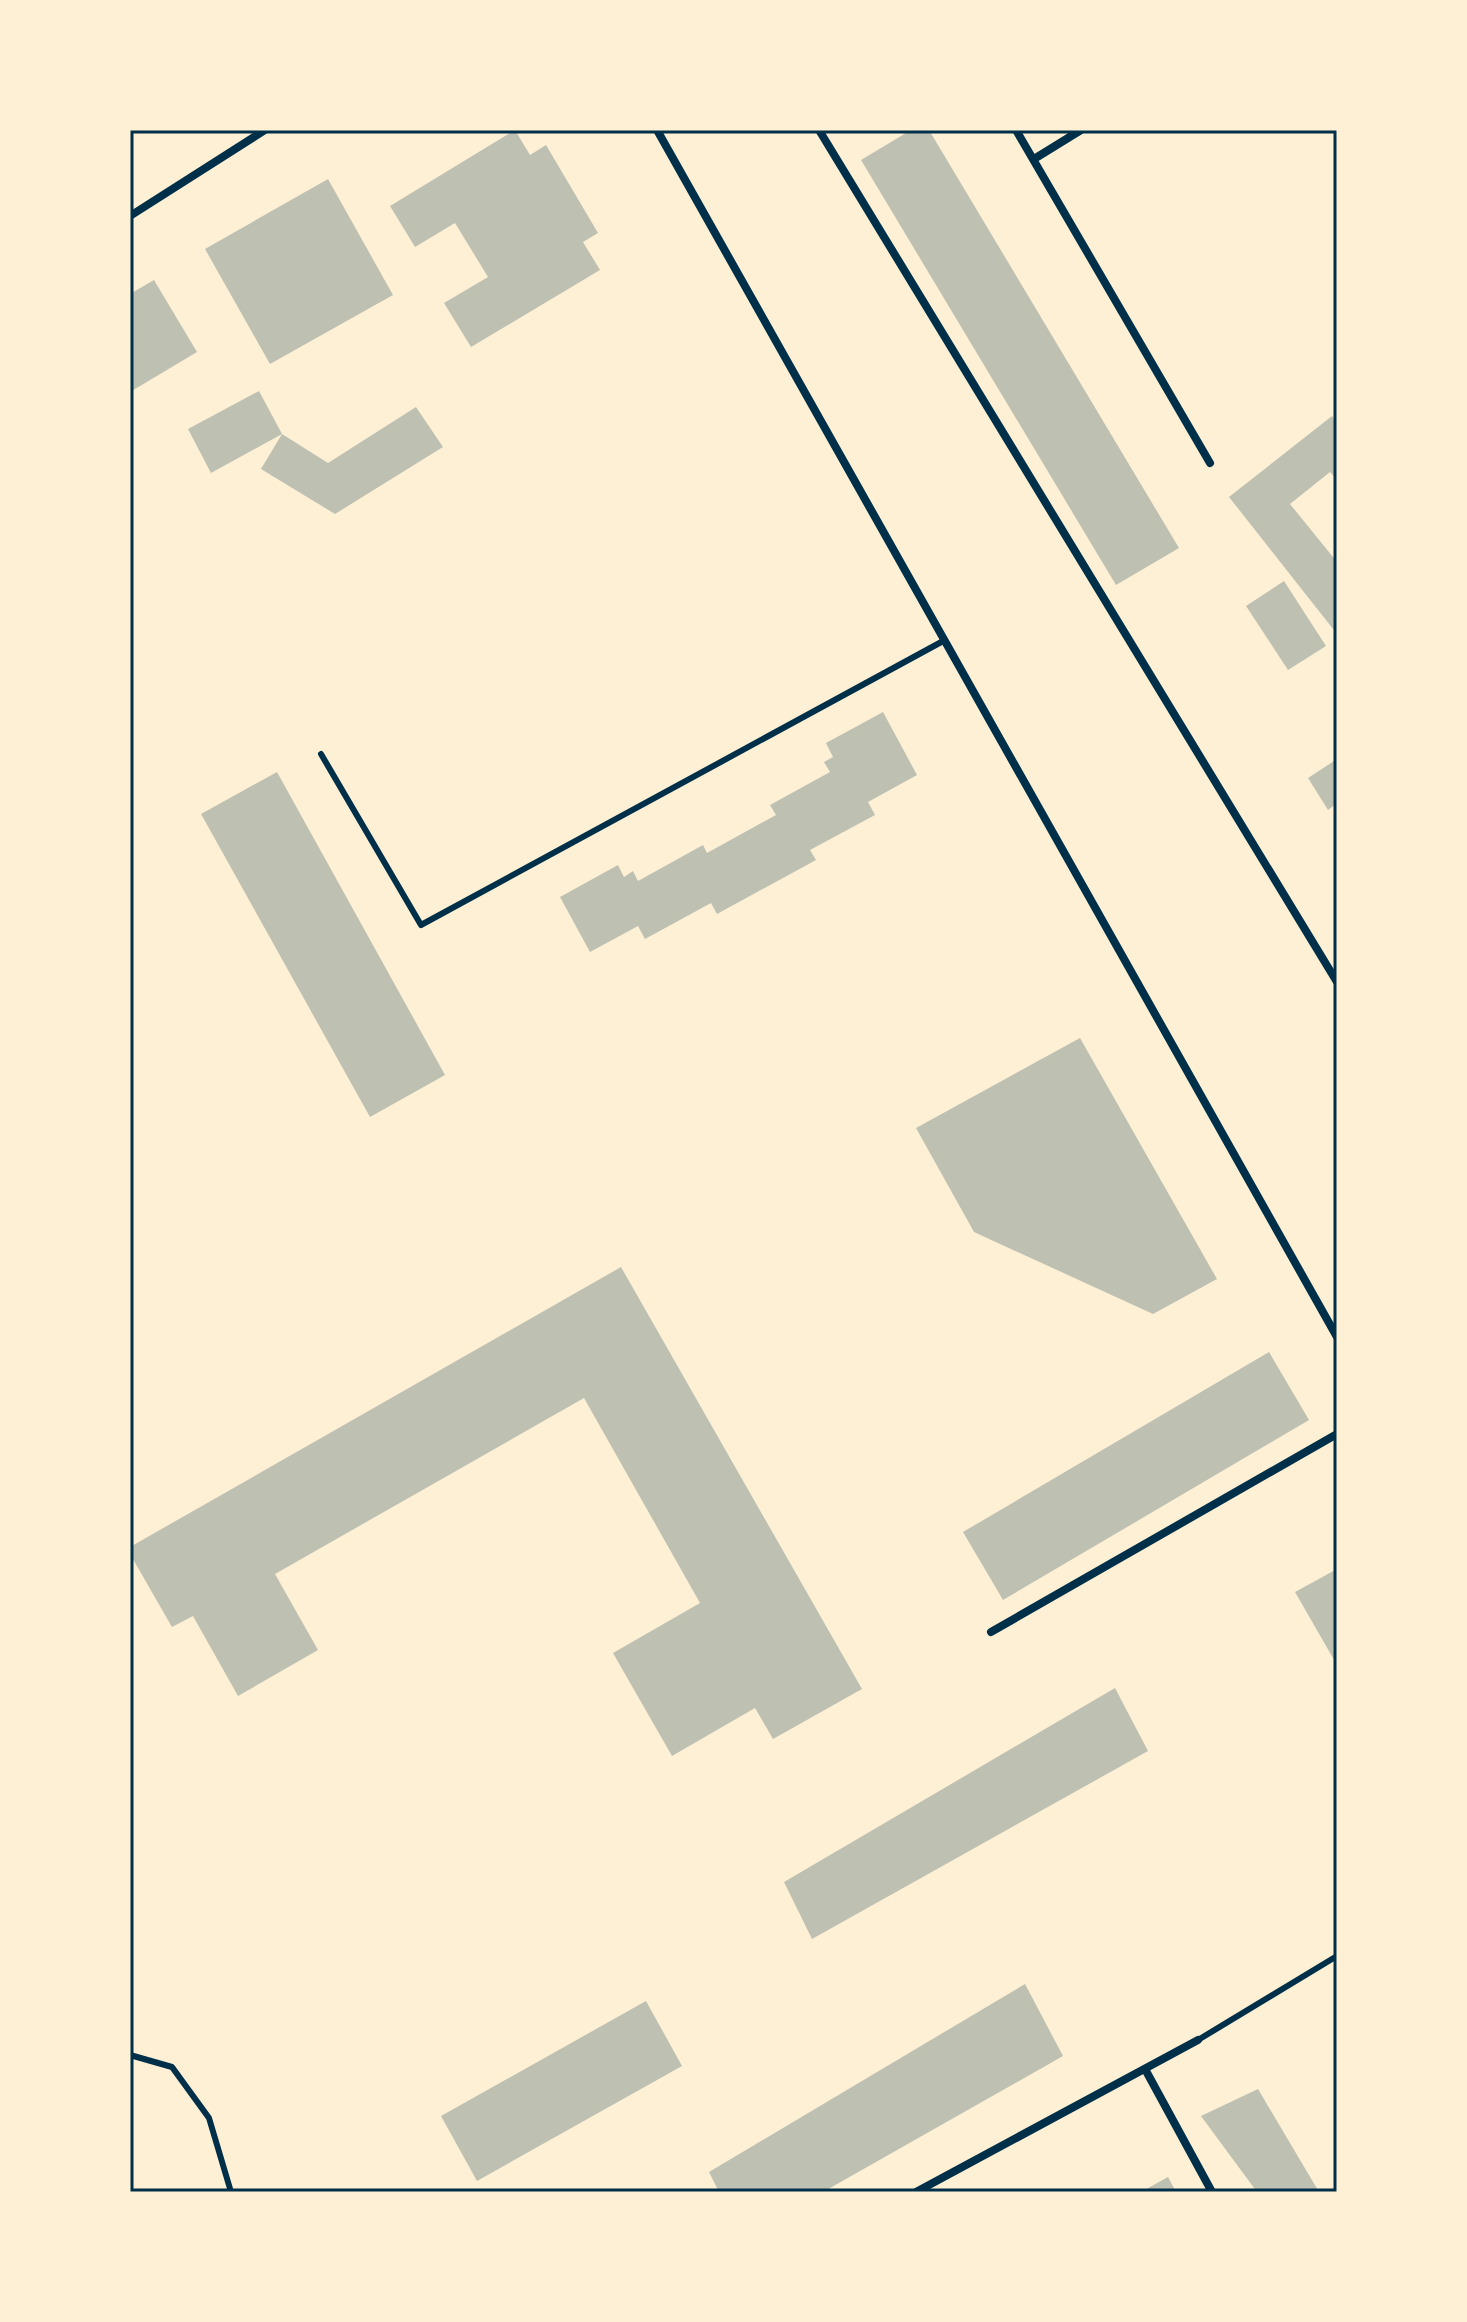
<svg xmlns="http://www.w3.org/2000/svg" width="1467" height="2322" font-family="'Alegreya Sans',sans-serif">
<rect width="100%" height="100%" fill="#fdf0d5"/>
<path fill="#bec0b2" d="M515 130 530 155 546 145 598 233 583 242 600 270 471 347 444 303 488 277 455 223 415 247 390 206Z
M911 130H929L1179 548 1116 585 861 160Z
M328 179 393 295 270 364 205 249Z
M154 280 197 352 130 392V294Z
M259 391 282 434 211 473 188 429Z
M416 407 443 447 335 514 261 469 282 434 328 463Z
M1332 416 1337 423V480L1330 472 1290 504 1337 562V634L1229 497Z
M1284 581 1326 646 1288 670 1246 606Z
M883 712 917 775 868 802 875 815 810 850 816 860 717 914 711 903 645 939 638 926 590 952 560 897 618 865 624 877 633 871 638 881 703 845 707 853 776 815 770 805 830 772 824 762 833 757 826 743Z
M1337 759V803L1328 810 1308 778Z
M277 772 445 1075 370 1117 201 814Z
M1080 1038 1217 1279 1153 1314 974 1232 916 1128Z
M621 1267 862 1689 773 1739 755 1708 672 1756 613 1653 700 1603 584 1398 275 1574 318 1650 238 1696 193 1616 172 1627 130 1554V1547Z
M1269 1352 1309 1420 1003 1600 963 1532Z
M1337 1569V1665L1295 1592Z
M1115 1688 1148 1751 812 1939 784 1882Z
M1025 1984 1063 2056 823 2192H719L709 2172Z
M646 2001 682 2066 477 2181 441 2116Z
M1258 2089 1319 2192H1257L1201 2116Z
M1168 2177 1176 2192H1141Z"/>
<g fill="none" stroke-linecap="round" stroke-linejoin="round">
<path stroke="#003049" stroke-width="6" d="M321 754 421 925 945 640
M1198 2040 1337 1956
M130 2055 172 2067 209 2118 231 2192"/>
<path stroke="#003049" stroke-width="8" d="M657 130 1337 1337
M819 130 1337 982
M1016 130 1210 463
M1034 159 1081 130
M130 216 265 130
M991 1632 1337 1434
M1145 2069 1212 2192
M916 2192 1198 2040"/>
</g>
<rect width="1467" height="2322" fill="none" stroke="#fdf0d5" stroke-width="264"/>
<rect x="132" y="132" width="1203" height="2058" fill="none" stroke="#003049" stroke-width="3"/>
</svg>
